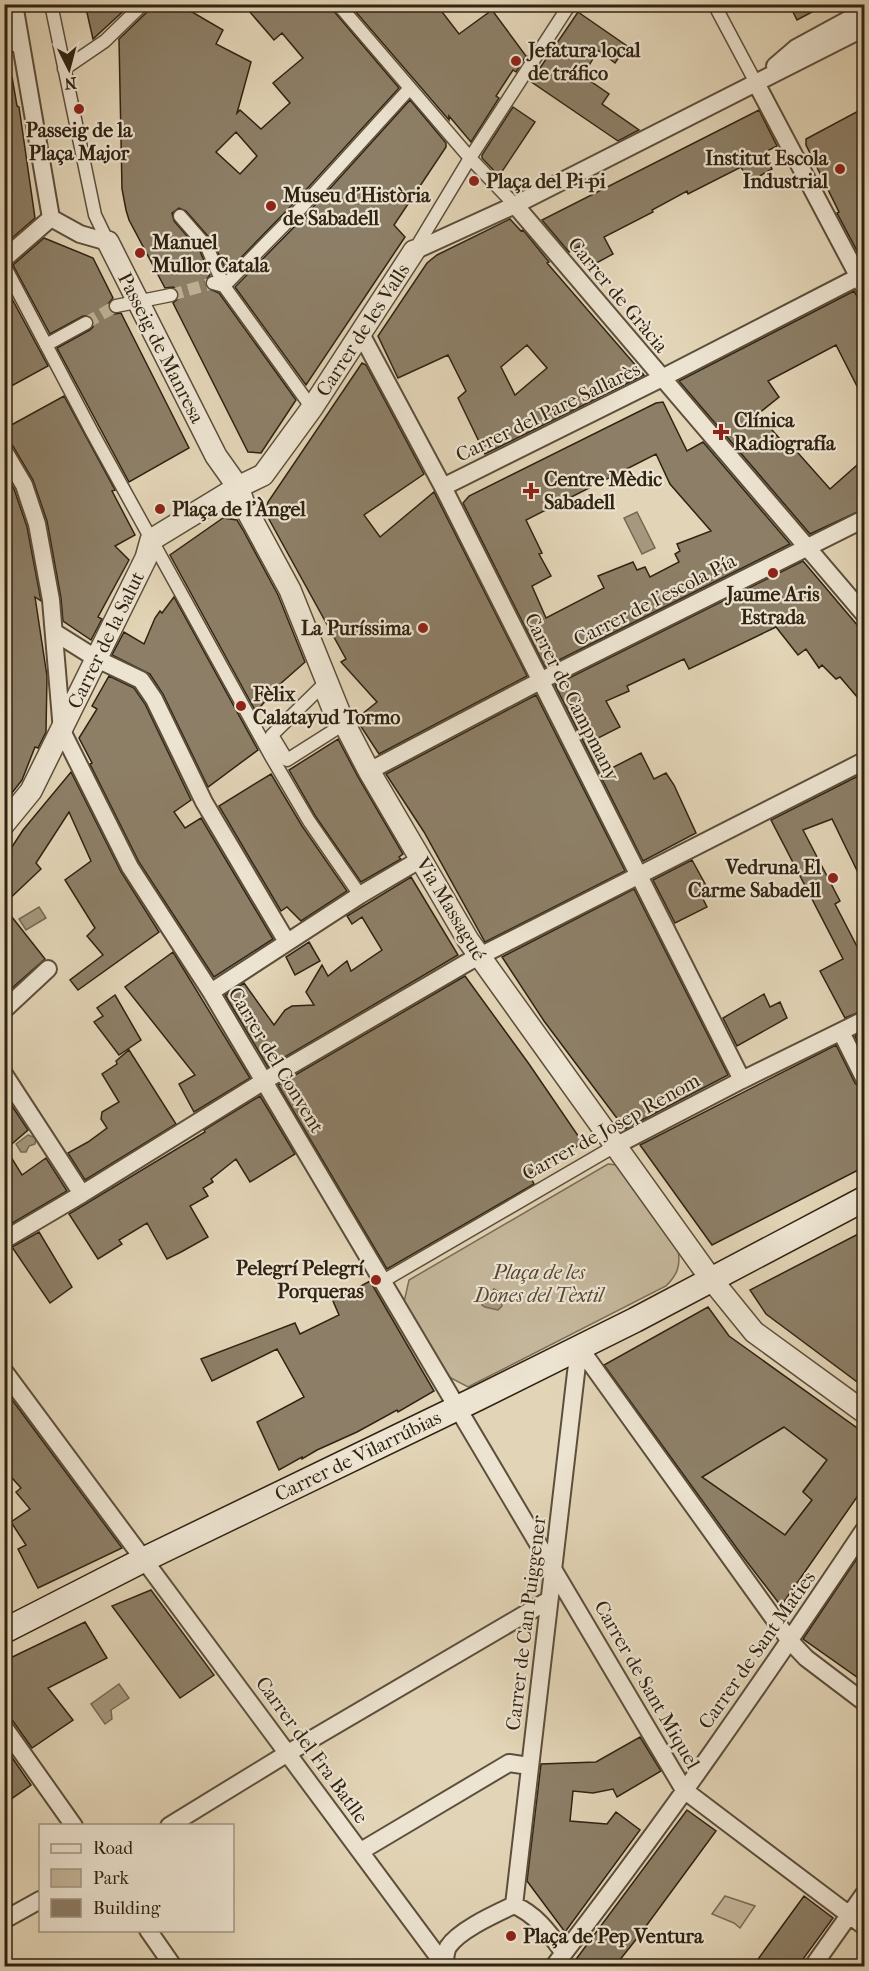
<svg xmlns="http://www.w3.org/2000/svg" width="869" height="1971" font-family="'IM FELL French Canon',serif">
<rect width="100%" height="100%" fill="#e2d4b6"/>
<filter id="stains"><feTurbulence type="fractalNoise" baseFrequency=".00333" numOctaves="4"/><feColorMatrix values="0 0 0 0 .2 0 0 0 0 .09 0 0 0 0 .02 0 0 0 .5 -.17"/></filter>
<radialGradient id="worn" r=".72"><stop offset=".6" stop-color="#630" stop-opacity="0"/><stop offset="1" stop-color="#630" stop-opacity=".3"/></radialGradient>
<path fill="#c4b69a" stroke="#7a6c56" stroke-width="1.5" d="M608 1164 618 1165 678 1250C681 1266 677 1275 666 1286L468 1387 449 1377 404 1302 409 1280Z
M784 1427 827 1460 803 1491 812 1500 785 1535 702 1477Z
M725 1896 755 1906 740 1928 734 1923 712 1914Z"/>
<path fill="#a5987e" stroke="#766953" stroke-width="1.5" d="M637 512 655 548 642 554 624 518Z
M39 907 46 918 26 930 19 919Z
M28 1135 36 1138 35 1144 29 1146 26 1152H21L16 1144Z
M494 1289 499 1292 502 1306 498 1310 485 1307 482 1305V1302Z
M119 1684 129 1698 111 1710 112 1719 105 1724 91 1704Z"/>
<path fill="#8d7f67" stroke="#302312" stroke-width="1.5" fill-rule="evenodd" d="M85 4H131L93 39Z
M151 4H197L192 12 223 30 216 44 251 62 237 113 240 110 261 129 290 103 273 83 303 58 282 33 274 40 243 4H330L332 9 399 88 294 203 227 272 213 242 186 211 179 208 172 213 174 221 200 251 210 275 205 281 207 288 219 293 296 400 261 453 248 452 173 303 179 298 178 290 173 287 165 288 129 220 126 210 122 189 119 39 149 10ZM236 132 257 156 240 174 216 152Z
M349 4H436L459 34 492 10 526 56 516 72 513 70 496 96 499 98 471 142 449 116V120Z
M789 4H827L797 20Z
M578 12 627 46 615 63 598 50 583 76 609 94 602 104 639 130 618 141 530 81 537 70 538 71Z
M12 77 17 106 19 107 35 218 12 238 4 235V78Z
M410 100 446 143V147L394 225 405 237 306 385 235 287 306 215Z
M513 107 535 122 499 176 482 158V155Z
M864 108V264L837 213 839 212 806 145V139Z
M759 110 777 146 763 153 772 169 749 182 741 167 688 194 687 191 652 210 653 212 604 237 613 254 591 266 580 246 569 252 542 220Z
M510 219 521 231 523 230 549 262 547 263 644 375 485 454 458 398 466 391 448 355 398 378 378 336 427 263 437 255ZM527 345 547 368 515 395 501 367Z
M44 238 93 258 113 298 108 304 109 311 114 314 121 313 189 448 129 482 57 348 90 330 93 327V320L90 316H83L50 334 13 265Z
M4 284 48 366 4 390Z
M854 291 864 309V400L836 345 768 381 779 397 758 414 788 448 791 445 830 489 864 459V509L810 534 679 381Z
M362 363 366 365 424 474 364 515 380 537 434 492 527 676 379 754 356 719 377 702 341 662 346 659 265 512 268 502Z
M64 396 115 490 112 491 135 535 115 546 129 560 98 617 102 619 91 640 63 621 61 598 47 521 33 480 13 446 4 441V429Z
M663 402 687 451 703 442 790 544 545 667 463 503 469 496 656 403ZM656 454 670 484 711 531 677 544 680 551 675 554 679 562 650 577 645 567 637 570 633 562 598 576 604 588 546 618 532 586 551 576 539 554 542 553 526 520Z
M4 473 14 489 27 527 41 601 35 597 47 676 46 732 38 748 35 747 22 780 4 803Z
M223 518 237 520 243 530 278 595 305 662 279 685 256 712 170 555Z
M803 561 864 633V705L840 677 836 679 822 665 819 668 806 649 798 655 776 627 689 669 684 659 627 686 629 691 606 701 620 727 596 739 610 769 641 753 654 779 666 773 674 785 696 833 643 861 555 685Z
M174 597 258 750 208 787 163 694 150 674 112 655 124 632 144 644 155 618 160 611 162 613Z
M109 676 134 688 145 704 191 800 174 812 185 828 201 818 273 939 214 977 139 862 90 764 92 763 79 738 97 709 92 706Z
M536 695 625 871 485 942 424 832 386 774Z
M338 739 358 777 403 854 399 857 401 859 361 882 316 817 289 770Z
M71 772 121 872 159 932 78 990 70 980 103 955 87 936 95 928 65 880 91 861 69 812 36 863 41 869 4 904V859L23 830Z
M864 773V885L832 819 803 830 840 901 835 904 864 960V1010L845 1018 820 971 843 959 771 820Z
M271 774 302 826 347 891 301 921 287 907 281 911 219 806Z
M692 860 709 891 701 895 707 907 675 923 653 880Z
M411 877 458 955 268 1067 225 995 244 983 274 1025 285 1010 292 1006 314 1005 306 992 322 965 328 976 347 961 351 971 382 950 362 917 352 924 347 916Z
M634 889 728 1075 625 1129 544 1021 502 957Z
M4 907 45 959 4 995Z
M309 942 320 961 295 975 286 957Z
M173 952 250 1078 194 1112 179 1084 195 1075 125 987Z
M465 976 529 1064 583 1143 529 1174 534 1184 387 1269 278 1085Z
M764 994 770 1007 780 1002 787 1018 737 1046 723 1018Z
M115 995 141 1040 119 1055 94 1022 103 1016 97 1008Z
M864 1031V1056L855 1036Z
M836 1045 855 1083 859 1087 864 1088V1167L712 1245 640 1145Z
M129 1050 176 1124 85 1180 68 1153 88 1142 107 1128 101 1119 102 1112 119 1102 102 1074 117 1064 116 1061Z
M4 1094 28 1130 6 1149 22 1175 46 1158 67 1191 4 1228Z
M260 1096 295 1154 250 1182 236 1159 211 1179 213 1182 203 1188 208 1196 190 1206 208 1237 181 1252 167 1259 147 1223 119 1240 122 1244 98 1259 69 1214 205 1132 204 1130Z
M864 1231V1387L766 1314 750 1290Z
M39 1232 72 1287 50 1303 12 1247Z
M370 1281 434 1391 398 1412 397 1410 357 1432 317 1450 302 1459V1457L279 1470 257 1422 304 1397 277 1349 212 1381 201 1359 295 1323 300 1334 339 1315 333 1301Z
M708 1307 729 1336 864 1433V1487L781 1606 741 1554 604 1365ZM784 1427 827 1460 803 1492 812 1500 785 1535 702 1477Z
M4 1389 122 1548 38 1588 18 1549 26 1545 11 1522 30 1509 16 1492 21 1488 4 1469Z
M864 1548V1682L803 1639Z
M151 1590 214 1675 180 1698 112 1606Z
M85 1622 107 1658 48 1688 73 1720 32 1748 13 1721 4 1717V1661Z
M640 1737 661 1771 617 1797 613 1789 593 1793 573 1791 570 1821 607 1824 616 1812 640 1830 565 1932 527 1881 541 1764 596 1762Z
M4 1746 31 1785 4 1804Z
M687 1810 716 1831 638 1937 615 1966H571Z
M804 1896 833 1918 798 1966H753Z"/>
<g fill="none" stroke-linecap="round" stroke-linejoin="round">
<path stroke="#beb195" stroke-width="12" stroke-dasharray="12 6" stroke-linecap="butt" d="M171 295 213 283
M86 323 116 306"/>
<defs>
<path id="pedestrian" d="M51 4 95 215 108 242
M338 4 470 158 515 205
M714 4 756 83
M4 46 21 44
M64 69 105 41 143 4
M180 216 207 247 224 286 312 408
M414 251 470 158 570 4
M4 265 92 432 272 758 309 821 360 895
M213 283 224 286 300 209 410 88
M116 306 171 295
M46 345 86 323
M320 688 336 729 287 760 272 735Z
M383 1281 615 1146"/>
<path id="minor" d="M14 4 51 218
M775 66 796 48 864 11
M756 83 864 287
M515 205 864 614
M51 218 80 234 108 242
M414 251 515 205 864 28
M4 259 51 218
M361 334 443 487 742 1080
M4 451 24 485 37 524 51 600 62 731 130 867 211 992 684 1790 864 1926
M443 487 662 378 864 274
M54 632 97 659 141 680 154 699 204 802 287 942
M369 771 540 681 864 519
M211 992 360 895 421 859
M4 1010 48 969
M841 1032 864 1078
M4 1074 82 1194
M615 1146 742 1080 864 1020
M4 1240 82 1194 264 1081 468 962 864 761
M579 1347 790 1641 806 1658 864 1702
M4 1371 445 1966
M4 1727 74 1826
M169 1826 288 1753 549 1600
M361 1851 509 1763 529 1766
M514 1905 579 1347
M4 1920 40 1900
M148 1930 173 1966
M445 1966C445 1959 445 1953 448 1947 459 1930 495 1914 514 1905 537 1915 549 1933 564 1953
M554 1966C663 1826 765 1678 864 1530
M813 1966 864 1894"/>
<path id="tertiary" d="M108 242 216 456 238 487 245 507 290 590 342 719 369 771 468 940 711 1279 754 1332 864 1412
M4 824 31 791 146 558 151 540 238 487 263 475 312 408 414 251"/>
<path id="secondary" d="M4 1631 145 1559 478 1398 635 1320 864 1199"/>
</defs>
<use href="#pedestrian" stroke="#5c4f3b" stroke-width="15"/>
<use href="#minor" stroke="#5c4f3b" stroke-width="20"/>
<use href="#tertiary" stroke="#5c4f3b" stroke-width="24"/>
<use href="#secondary" stroke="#302312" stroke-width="27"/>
<use href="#pedestrian" stroke="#ece3d0" stroke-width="12"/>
<use href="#minor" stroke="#ece3d0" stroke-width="16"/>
<use href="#tertiary" stroke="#ece3d0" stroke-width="21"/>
<use href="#secondary" stroke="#ece3d0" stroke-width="24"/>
</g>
<g fill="#8f2418" stroke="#ece3d0" stroke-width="2">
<circle cx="516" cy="61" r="6"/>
<circle cx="79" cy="109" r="6"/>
<circle cx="840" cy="169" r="6"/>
<circle cx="474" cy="181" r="6"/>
<circle cx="271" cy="206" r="6"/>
<circle cx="140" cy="253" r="6"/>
<path d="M718 423h6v6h6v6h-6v6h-6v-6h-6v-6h6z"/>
<path d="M528 482h6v6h6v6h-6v6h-6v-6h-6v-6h6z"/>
<circle cx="160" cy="509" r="6"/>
<circle cx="773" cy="573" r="6"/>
<circle cx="423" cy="628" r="6"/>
<circle cx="241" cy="706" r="6"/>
<circle cx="833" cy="878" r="6"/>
<circle cx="376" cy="1280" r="6"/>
<circle cx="511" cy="1936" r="6"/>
</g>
<g text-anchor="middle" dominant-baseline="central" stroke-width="4.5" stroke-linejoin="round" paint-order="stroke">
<g font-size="20" font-weight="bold" fill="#302312" stroke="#ece3d0" text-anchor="start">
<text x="528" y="50">Jefatura local<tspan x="528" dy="23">de tráfico</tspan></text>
<text x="79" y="130" text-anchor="middle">Passeig de la<tspan x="79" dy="23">Plaça Major</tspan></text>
<text x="828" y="158" text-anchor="end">Institut Escola<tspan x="828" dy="23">Industrial</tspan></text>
<text x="486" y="181">Plaça del Pi-pi</text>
<text x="283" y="195">Museu d'Història<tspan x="283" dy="23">de Sabadell</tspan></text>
<text x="152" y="242">Manuel<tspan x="152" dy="23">Mullor Catala</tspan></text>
<text x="734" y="420">Clínica<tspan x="734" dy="23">Radiografía</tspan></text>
<text x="544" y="479">Centre Mèdic<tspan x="544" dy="23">Sabadell</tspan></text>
<text x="172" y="509">Plaça de l'Àngel</text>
<text x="773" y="594" text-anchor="middle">Jaume Aris<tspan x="773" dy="23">Estrada</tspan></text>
<text x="411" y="628" text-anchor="end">La Puríssima</text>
<text x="253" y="694">Fèlix<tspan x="253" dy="23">Calatayud Tormo</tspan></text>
<text x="821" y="867" text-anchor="end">Vedruna El<tspan x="821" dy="23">Carme Sabadell</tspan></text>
<text x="364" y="1268" text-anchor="end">Pelegrí Pelegrí<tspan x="364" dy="23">Porqueras</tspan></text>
<text x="523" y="1936">Plaça de Pep Ventura</text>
</g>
<g font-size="20" fill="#302312" stroke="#ece3d0">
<text transform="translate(618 295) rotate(50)">Carrer de Gràcia</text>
<text transform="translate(363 330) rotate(-57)">Carrer de les Valls</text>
<text transform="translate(161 348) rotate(63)">Passeig de Manresa</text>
<text transform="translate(548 412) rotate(-26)">Carrer del Pare Sallarès</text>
<text transform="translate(655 600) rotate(-27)">Carrer de l'escola Pía</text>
<text transform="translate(106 640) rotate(-64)">Carrer de la Salut</text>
<text transform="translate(572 697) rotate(63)">Carrer de Campmany</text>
<text transform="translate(451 909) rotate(59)">Via Massagué</text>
<text transform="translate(276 1060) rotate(59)">Carrer del Convent</text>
<text transform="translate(611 1127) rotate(-29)">Carrer de Josep Renom</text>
<text transform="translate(358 1456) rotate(-26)">Carrer de Vilarrúbias</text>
<text transform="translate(526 1623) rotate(-83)">Carrer de Can Puiggener</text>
<text transform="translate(757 1650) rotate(-55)">Carrer de Sant Maties</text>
<text transform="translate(647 1685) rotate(60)">Carrer de Sant Miquel</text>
<text transform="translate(312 1750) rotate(54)">Carrer del Fra Batlle</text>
</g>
<g font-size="20" font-style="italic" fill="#554834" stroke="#ece3d0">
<text x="539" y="1272">Plaça de les<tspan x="539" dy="23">Dones del Tèxtil</tspan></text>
</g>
</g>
<rect width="869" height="1971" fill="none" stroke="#e2d4b6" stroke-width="24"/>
<rect x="6" y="6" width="857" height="1959" fill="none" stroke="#302312" stroke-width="3"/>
<rect x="12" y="12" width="845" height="1947" fill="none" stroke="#302312" stroke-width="1.5"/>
<rect x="39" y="1824" width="195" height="108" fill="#ece3d0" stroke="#a19684" stroke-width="1.5"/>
<rect x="51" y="1844" width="30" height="9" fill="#ece3d0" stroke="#a19684" stroke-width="1.5"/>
<text x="93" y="1854" font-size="18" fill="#302312">Road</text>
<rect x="51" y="1869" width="30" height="18" fill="#c4b69a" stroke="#a19684" stroke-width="1.5"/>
<text x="93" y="1884" font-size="18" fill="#302312">Park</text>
<rect x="51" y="1899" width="30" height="18" fill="#8d7f67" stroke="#a19684" stroke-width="1.5"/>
<text x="93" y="1914" font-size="18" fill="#302312">Building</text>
<g transform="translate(69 69) rotate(174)" stroke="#ece3d0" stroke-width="4.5" paint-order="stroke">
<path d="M0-4.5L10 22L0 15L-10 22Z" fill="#302312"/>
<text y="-9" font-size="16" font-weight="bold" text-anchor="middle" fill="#302312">N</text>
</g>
<rect width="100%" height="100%" filter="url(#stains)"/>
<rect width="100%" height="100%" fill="url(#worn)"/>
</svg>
